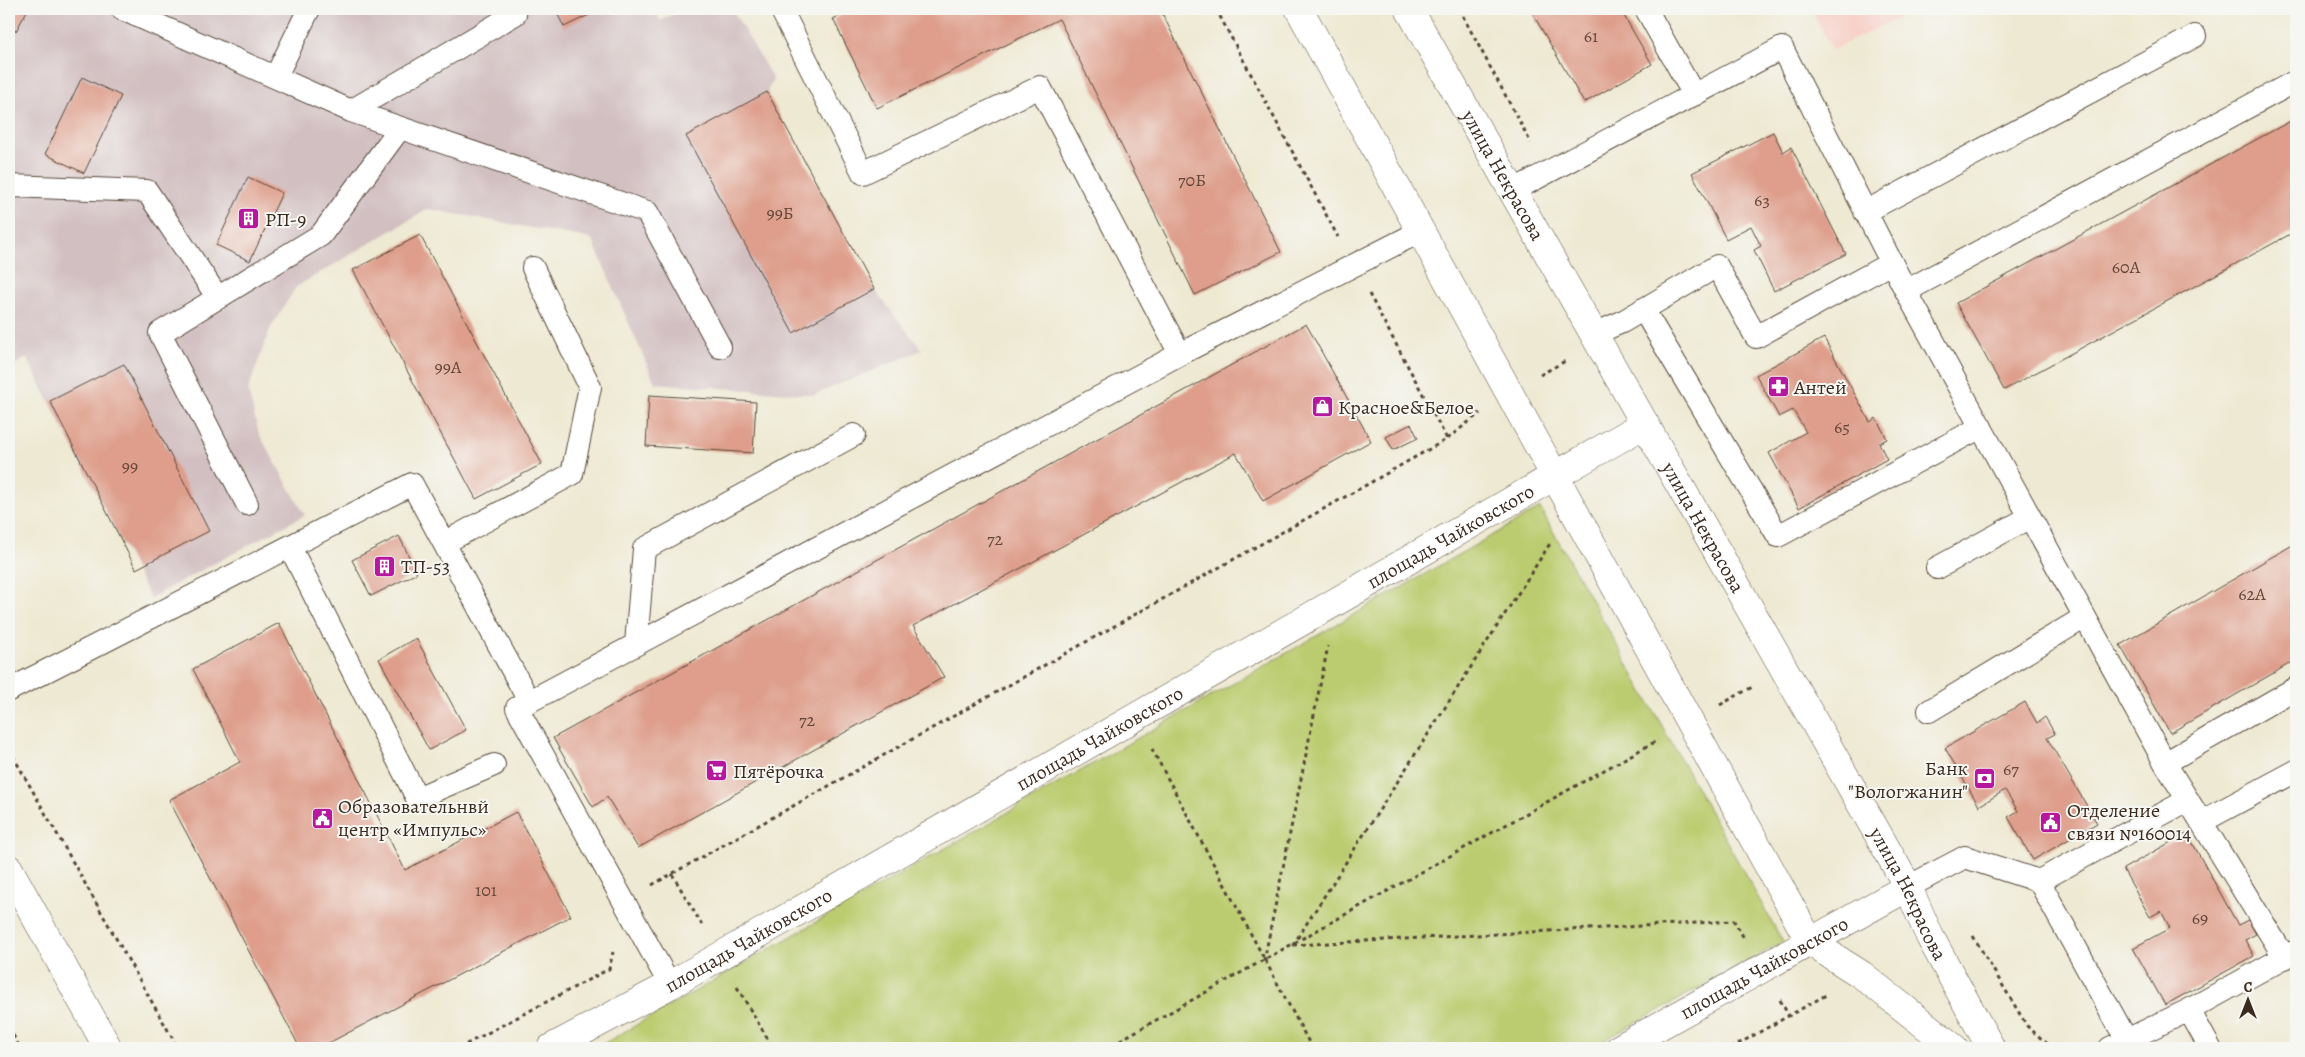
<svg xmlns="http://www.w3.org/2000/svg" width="2305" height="1057" font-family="Alegreya,serif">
<rect width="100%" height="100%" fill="#f6f6f2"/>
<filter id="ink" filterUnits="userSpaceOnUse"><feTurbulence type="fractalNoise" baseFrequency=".02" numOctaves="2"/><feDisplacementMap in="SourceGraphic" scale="10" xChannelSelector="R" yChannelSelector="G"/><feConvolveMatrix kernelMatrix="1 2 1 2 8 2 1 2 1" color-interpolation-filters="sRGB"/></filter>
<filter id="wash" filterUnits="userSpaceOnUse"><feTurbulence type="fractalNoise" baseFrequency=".0096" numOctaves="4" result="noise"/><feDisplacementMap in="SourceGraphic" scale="20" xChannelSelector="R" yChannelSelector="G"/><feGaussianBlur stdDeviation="1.12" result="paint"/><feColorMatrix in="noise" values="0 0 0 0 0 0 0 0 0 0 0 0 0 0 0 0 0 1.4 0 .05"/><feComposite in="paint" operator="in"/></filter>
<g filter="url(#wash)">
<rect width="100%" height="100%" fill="#eee9d2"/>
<path fill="#f7d1c9" d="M1811 9H1917L1832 50Z"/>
<path fill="#d2bfc1" d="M9 9H654L661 21 680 9H732L773 79 767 92 874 289 922 350 814 395 655 383 592 239 428 209 296 287 270 329 248 390 259 434 305 515 150 598 27 358 9 368Z"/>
<path fill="#bbcc6f" stroke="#7b7b46" d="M1540 508 1783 942 1590 1048H596Z"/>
<g id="blocks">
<path fill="#de9e8b" d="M9 9H28L16 31 9 27Z
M555 9H601L564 27Z
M854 9H1160L1281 252 1195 295 1059 19 877 108 833 19Z
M1530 9H1620L1652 64 1584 103Z
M82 77 121 96 84 173 45 154Z
M767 92 874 289 793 333 686 136Z
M2296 118V231L2004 390 1956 303Z
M1773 132 1783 152 1791 147 1846 254 1774 291 1754 250 1761 246 1751 226 1726 239 1692 173Z
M248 177 282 193 250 261 216 245Z
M420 235 542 464 476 499 353 270Z
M1306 324 1371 441 1263 501 1236 453 913 626 944 677 638 848 607 797 593 807 553 738Z
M1824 338 1870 422 1876 418 1887 439 1879 443 1887 459 1799 508 1769 453 1806 432 1793 410 1779 417 1756 375Z
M124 364 209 531 136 569 50 401Z
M649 395 756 402 753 453 646 446Z
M1411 424 1418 438 1393 450 1386 437Z
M399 536 417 573 371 596 352 560Z
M2296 543V660L2170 733 2120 645Z
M279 623 405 870 516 812 571 916 319 1048H300L169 800 240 762 193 669Z
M416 638 466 730 429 750 379 659Z
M2025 702 2037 723 2045 717 2055 734 2047 738 2097 823 2033 860 2008 817 2018 811 2005 790 1979 806 1945 748Z
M2187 833 2238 925 2248 920 2256 934 2245 940 2254 956 2165 1005 2133 948 2170 928 2161 911 2150 917 2123 869Z"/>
</g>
</g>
<g filter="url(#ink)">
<use href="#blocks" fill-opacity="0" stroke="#564739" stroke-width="1"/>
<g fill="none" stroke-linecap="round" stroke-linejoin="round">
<defs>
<path id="lane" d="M122 9 351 111 647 212 720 347
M1646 9 1694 95
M276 76 309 9
M351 111 515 14 512 9
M9 186 147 191 218 298
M1512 191 1782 48 1906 291 2296 81
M1865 212 2195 36
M1906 291 2165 763 2285 958
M1643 309 1778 536 1981 427
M1594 334 1622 322 1717 266 1756 337 1891 263
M1180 354 1421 231
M247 504 160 333 321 235 400 128
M444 543 572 474 590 387 533 268
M290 547 417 798 494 765
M1937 568 2030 517
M636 644 644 549 854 435
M9 690 412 484 529 701
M1929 711 2085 617
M2165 763 2296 688
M2201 822 2296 771
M2039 881 2126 1039
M1908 887 1965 857 2039 881 2188 800
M670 985 517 708 1180 354 1040 87 863 173 781 9
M2189 1010 2210 1048
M2110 1048 2189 1010 2296 951"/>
<g id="street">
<path d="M1299 9 1810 942 1862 975 1954 1048"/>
<path id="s1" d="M1409 9 1908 887 1930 937 1991 1048"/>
<path id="s2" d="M551 1048 670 985 1645 424"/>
<path id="s3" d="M1620 1048 1908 887"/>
</g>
<path id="secondary" d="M9 869 108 1048"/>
</defs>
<use href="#lane" stroke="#564739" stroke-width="24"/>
<use href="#street" stroke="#564739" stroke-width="29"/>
<use href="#secondary" stroke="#564739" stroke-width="29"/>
<path stroke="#564739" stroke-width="3" stroke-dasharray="4 4" stroke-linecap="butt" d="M1216 9 1338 237
M1459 9 1531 143
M1369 294 1447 439
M1540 375 1567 360
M1720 705 1754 686
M9 749 178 1048
M1152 749 1312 1048
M672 874 702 925
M652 885 1361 488 1447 439 1480 413
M1973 936 2027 1026 2052 1048
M1293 945 1734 921 1744 938
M1293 945 1551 542
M1264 961 1328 646
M737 987 773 1048
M1780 1000 1789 1016
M9 1028 20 1048
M459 1048 609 969 613 952
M1106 1048 1658 740
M1731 1048 1826 995"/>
<use href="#lane" stroke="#fff" stroke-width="22"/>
<use href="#street" stroke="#fff" stroke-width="28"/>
<use href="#secondary" stroke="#fff" stroke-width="28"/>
</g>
</g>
<defs>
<symbol id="building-square" viewBox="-11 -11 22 22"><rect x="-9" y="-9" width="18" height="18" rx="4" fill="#b5179e" stroke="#f6f6f2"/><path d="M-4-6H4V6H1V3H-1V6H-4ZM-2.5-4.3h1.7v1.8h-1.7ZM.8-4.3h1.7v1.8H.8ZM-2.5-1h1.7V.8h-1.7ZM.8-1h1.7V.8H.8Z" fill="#fff"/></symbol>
<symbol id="pharmacy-square" viewBox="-11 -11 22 22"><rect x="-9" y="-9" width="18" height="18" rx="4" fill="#b5179e" stroke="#f6f6f2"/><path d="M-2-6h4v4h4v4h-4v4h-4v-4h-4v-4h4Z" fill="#fff"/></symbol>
<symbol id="shop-square" viewBox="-11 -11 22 22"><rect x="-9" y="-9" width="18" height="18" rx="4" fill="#b5179e" stroke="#f6f6f2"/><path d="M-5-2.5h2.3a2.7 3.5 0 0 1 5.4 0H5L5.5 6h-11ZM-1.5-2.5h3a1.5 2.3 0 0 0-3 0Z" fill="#fff"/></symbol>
<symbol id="supermarket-square" viewBox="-11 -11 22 22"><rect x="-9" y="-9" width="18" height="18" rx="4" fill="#b5179e" stroke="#f6f6f2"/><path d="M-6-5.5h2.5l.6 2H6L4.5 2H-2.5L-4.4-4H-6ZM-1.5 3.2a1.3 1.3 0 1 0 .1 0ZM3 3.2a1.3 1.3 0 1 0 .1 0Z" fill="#fff"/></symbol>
<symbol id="bank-square" viewBox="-11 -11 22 22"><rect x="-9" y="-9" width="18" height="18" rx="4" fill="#b5179e" stroke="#f6f6f2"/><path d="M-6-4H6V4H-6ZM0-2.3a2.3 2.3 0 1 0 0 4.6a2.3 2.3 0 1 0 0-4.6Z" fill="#fff"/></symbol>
<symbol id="civic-square" viewBox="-11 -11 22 22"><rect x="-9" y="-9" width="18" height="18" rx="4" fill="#b5179e" stroke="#f6f6f2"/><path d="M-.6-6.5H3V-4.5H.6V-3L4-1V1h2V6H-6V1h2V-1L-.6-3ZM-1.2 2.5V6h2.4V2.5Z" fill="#fff"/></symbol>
</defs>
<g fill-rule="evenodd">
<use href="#building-square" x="236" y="206" width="25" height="25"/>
<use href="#pharmacy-square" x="1766" y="374" width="25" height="25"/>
<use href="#shop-square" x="1310" y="394" width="25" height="25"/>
<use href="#building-square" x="372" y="554" width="25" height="25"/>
<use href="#supermarket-square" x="704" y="758" width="25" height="25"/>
<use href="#bank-square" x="1972" y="766" width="25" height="25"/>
<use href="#civic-square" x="310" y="806" width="25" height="25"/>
<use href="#civic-square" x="2038" y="810" width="25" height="25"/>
</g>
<g text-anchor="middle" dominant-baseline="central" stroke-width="4" stroke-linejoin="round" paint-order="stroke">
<g font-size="18" fill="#644739">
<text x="1591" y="36">61</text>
<text x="1192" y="180">70Б</text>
<text x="1762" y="200">63</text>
<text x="780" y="213">99Б</text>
<text x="2126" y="267">60А</text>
<text x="448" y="367">99А</text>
<text x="1842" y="427">65</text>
<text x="130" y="466">99</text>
<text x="995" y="539">72</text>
<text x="2252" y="594">62А</text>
<text x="807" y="720">72</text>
<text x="2011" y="769">67</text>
<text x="486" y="890">101</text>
<text x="2200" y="918">69</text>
</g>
<g font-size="20" fill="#3b2a1e" stroke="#f6f6f2">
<text stroke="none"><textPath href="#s1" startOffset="191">улица Некрасова</textPath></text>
<text stroke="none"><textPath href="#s1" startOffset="596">улица Некрасова</textPath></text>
<text stroke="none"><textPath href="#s2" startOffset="1035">площадь Чайковского</textPath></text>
<text stroke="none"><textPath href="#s2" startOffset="630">площадь Чайковского</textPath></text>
<text stroke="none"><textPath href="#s1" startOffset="1016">улица Некрасова</textPath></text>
<text stroke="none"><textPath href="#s2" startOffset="225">площадь Чайковского</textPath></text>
<text stroke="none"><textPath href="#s3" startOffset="165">площадь Чайковского</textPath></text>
</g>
<g font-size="20" fill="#3b2a1e" stroke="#f6f6f2" text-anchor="start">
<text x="265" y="219">РП-9</text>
<text x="1794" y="387">Антей</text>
<text x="1338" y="407">Красное&amp;Белое</text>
<text x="401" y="566">ТП-53</text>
<text x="1968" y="768" text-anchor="end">Банк<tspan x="1968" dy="23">"Вологжанин"</tspan></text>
<text x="733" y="771">Пятёрочка</text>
<text x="338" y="806">Образовательнвй<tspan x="338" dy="23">центр «Импульс»</tspan></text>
<text x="2067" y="810">Отделение<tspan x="2067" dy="23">связи №160014</tspan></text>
</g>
</g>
<rect width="2305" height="1057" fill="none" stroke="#f6f6f2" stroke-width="30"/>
<g transform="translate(2248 1000)" stroke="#f6f6f2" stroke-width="4" paint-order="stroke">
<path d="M0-4L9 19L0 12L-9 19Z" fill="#3b2a1e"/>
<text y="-8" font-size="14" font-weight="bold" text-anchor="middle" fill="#3b2a1e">С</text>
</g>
</svg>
